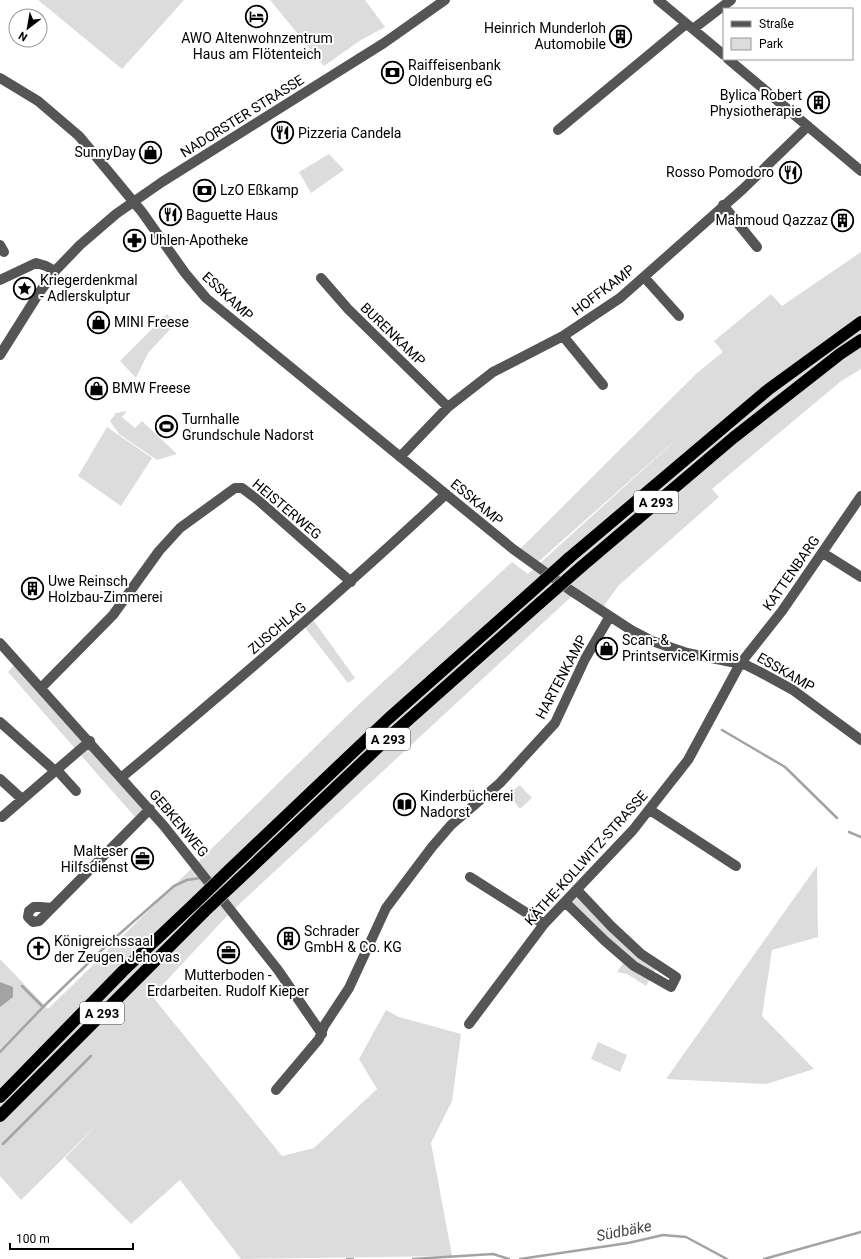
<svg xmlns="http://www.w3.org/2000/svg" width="861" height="1259" font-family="Roboto,sans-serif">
<rect width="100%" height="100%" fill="#fff"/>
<path fill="#dcdcdc" d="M38 0H184L122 69Z
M270 0H365L385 27 361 40 324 66Z
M329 154 344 170 311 193 299 172Z
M861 252V369L840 382 712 489 719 497 619 585 603 607 572 596 234 909 198 862 355 708 512 562 528 574 688 429 538 562 520 549 697 373 723 352 714 341 771 294 782 306Z
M167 314 176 323 148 353 136 378 120 361Z
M127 411 122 417 135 428 142 421 177 454 157 460 119 434 110 421 116 413Z
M107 427 152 458 121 506 78 476Z
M311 617 355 678 348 683 303 625Z
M14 665 144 808 135 817 8 672Z
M520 785 532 798 520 809 508 794Z
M817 866 818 937 772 950 762 1016 814 1069 766 1084 666 1079Z
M192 868 228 915 152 996 282 1156 314 1148 377 1089 359 1059 386 1010 399 1017 461 1034 452 1101 431 1143 452 1256 241 1259 180 1180 131 1224 65 1158 98 1124 21 1200 0 1176V959L48 1009Z
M577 890 658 965 646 986 627 974 617 972 626 959 565 903Z
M598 1042 627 1055 620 1072 591 1059Z"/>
<path fill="#a3a3a3" d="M0 982 13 987V997L0 1007Z"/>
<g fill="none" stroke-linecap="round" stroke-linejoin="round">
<path stroke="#a3a3a3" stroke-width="2.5" d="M722 730 785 767 837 818
M849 832 861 837
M22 986 43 1007
M0 1052 43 1007 108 944 174 886 187 880 200 878
M3 1144 91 1056
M347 1259H353
M413 1259 493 1254 509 1259
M520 1259 628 1243 663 1235 686 1237 727 1259
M764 1259 861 1232"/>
<defs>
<path id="highway" d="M569 558 769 389 861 322
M581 567 733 438 840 354 861 340
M229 870 388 719 530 593
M238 880 389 737 541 602
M0 1097 123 971 197 901
M0 1116 205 911"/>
</defs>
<use href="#highway" stroke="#dbdbdb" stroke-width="13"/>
<path stroke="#555" stroke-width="10" d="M658 0 724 55
M693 29 731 0
M728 59 861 171
M0 78 38 101 79 136 142 212 185 273 206 298 513 549 570 590 631 630 652 641 687 653 746 665 760 672 793 690 861 740
M558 130 686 24
M723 205 757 247
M0 245 4 252
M644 277 679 316
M321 278 348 309 448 407
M0 280 36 263 46 266 55 271
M563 336 603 385
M0 355 39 293 55 271 80 245 116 214 162 182 384 43 445 0
M400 457 448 407 493 372 563 336 620 298 743 189 808 126
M823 553 861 577
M0 643 164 826 278 970 322 1034
M41 688 113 615 159 551 180 528 235 488H242L258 500 351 582
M0 722 54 770
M56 769 76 791
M122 777C233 685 341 592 446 494
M0 779 22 799
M650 810 736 866
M2 817 90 741
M470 877 544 924
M565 902 605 941 634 966 671 987 676 977 641 954 611 926 577 890
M52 908 40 907H34L29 911 28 917 33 922 39 921 150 809
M469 1024 544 924 633 830 688 760 740 664 782 611 861 496
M276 1090 319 1039 324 1026 349 988 386 908 432 847 451 825 500 783 555 723 585 659 610 616"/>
<use href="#highway" stroke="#000" stroke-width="12"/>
<defs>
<path id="highway-bridge" d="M530 593 569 558
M541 602 581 567
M197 901 229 870
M205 911 238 880"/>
</defs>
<use href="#highway-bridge" stroke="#dbdbdb" stroke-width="13" stroke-linecap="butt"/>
<use href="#highway-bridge" stroke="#000" stroke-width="12"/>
</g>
<defs>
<symbol id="hotel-ring" viewBox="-11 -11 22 22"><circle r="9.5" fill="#fff" stroke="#000" stroke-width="1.5"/><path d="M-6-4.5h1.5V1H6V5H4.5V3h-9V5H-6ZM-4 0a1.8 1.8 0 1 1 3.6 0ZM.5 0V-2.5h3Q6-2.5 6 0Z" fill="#000"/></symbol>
<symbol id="building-ring" viewBox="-11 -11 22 22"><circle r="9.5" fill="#fff" stroke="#000" stroke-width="1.5"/><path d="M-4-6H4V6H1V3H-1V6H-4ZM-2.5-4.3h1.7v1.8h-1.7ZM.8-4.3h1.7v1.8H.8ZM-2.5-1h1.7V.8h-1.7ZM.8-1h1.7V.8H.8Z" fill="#000"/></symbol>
<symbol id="bank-ring" viewBox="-11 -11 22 22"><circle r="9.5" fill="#fff" stroke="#000" stroke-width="1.5"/><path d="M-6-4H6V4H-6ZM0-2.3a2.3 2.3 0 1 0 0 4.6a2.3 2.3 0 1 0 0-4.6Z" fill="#000"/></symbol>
<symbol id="restaurant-ring" viewBox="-11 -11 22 22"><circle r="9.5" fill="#fff" stroke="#000" stroke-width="1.5"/><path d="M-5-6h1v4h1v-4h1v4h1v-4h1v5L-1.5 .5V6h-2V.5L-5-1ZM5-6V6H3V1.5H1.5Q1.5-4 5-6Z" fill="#000"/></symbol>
<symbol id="shop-ring" viewBox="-11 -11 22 22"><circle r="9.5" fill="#fff" stroke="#000" stroke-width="1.5"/><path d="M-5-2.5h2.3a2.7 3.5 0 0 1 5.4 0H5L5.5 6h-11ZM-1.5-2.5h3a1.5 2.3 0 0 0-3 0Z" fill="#000"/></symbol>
<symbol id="pharmacy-ring" viewBox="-11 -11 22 22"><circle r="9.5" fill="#fff" stroke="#000" stroke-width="1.5"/><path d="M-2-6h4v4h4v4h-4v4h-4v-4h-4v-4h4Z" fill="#000"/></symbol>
<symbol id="sight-ring" viewBox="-11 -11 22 22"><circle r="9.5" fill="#fff" stroke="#000" stroke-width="1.5"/><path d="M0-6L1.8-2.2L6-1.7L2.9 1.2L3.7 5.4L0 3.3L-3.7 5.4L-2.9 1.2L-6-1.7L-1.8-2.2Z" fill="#000"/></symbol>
<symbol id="stadium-ring" viewBox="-11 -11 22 22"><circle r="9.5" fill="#fff" stroke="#000" stroke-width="1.5"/><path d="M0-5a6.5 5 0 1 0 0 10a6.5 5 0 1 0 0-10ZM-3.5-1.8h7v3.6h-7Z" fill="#000"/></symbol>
<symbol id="library-ring" viewBox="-11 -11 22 22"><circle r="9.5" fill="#fff" stroke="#000" stroke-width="1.5"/><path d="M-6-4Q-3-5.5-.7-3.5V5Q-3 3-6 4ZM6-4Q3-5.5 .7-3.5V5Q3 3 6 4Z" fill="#000"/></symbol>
<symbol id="office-ring" viewBox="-11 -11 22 22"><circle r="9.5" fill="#fff" stroke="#000" stroke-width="1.5"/><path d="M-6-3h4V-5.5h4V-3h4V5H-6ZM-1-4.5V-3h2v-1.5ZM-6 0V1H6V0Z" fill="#000"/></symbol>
<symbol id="church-ring" viewBox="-11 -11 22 22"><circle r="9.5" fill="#fff" stroke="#000" stroke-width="1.5"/><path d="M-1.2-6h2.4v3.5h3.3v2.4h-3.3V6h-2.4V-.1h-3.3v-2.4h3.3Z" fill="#000"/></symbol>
</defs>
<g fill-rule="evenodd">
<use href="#hotel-ring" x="244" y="4" width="25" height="25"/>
<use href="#building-ring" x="608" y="24" width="25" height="25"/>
<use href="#bank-ring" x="380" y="60" width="25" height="25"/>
<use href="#building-ring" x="806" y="90" width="25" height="25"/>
<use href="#restaurant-ring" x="270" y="120" width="25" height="25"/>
<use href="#shop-ring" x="138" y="140" width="25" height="25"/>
<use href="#restaurant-ring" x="778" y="160" width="25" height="25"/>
<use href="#bank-ring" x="192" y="178" width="25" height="25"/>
<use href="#restaurant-ring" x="158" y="202" width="25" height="25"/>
<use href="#building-ring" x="830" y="208" width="25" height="25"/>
<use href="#pharmacy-ring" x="122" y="228" width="25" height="25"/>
<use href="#sight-ring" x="12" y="276" width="25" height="25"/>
<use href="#shop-ring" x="86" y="310" width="25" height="25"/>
<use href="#shop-ring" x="84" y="376" width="25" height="25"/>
<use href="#stadium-ring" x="154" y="414" width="25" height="25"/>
<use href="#building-ring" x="20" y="576" width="25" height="25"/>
<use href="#shop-ring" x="594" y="636" width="25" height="25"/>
<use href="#library-ring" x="392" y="792" width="25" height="25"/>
<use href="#office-ring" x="130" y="846" width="25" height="25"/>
<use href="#building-ring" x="276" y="926" width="25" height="25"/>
<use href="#church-ring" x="26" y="936" width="25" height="25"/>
<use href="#office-ring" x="216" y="940" width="25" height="25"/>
</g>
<g text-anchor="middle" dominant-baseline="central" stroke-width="4" stroke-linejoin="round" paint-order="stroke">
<g fill="#fff" stroke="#4c4c4c" stroke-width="1">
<rect x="634" y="491" width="44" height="22" rx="3"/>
<rect x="366" y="728" width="44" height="22" rx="3"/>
<rect x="80" y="1002" width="44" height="22" rx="3"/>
</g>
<g font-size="13" font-weight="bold" fill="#000">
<text x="656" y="502">A 293</text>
<text x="388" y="739">A 293</text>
<text x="102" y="1013">A 293</text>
</g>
<g font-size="14" fill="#000" stroke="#fff" text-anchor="start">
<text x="606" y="28" text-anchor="end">Heinrich Munderloh<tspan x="606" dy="16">Automobile</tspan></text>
<text x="257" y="38" text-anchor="middle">AWO Altenwohnzentrum<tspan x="257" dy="16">Haus am Flötenteich</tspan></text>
<text x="408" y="65">Raiffeisenbank<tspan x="408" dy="16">Oldenburg eG</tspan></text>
<text x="802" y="95" text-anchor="end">Bylica Robert<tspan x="802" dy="16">Physiotherapie</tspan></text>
<text x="298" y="133">Pizzeria Candela</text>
<text x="136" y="152" text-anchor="end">SunnyDay</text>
<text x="774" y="172" text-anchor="end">Rosso Pomodoro</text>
<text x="220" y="190">LzO Eßkamp</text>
<text x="186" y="215">Baguette Haus</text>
<text x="828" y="220" text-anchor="end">Mahmoud Qazzaz</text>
<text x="150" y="240">Uhlen-Apotheke</text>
<text x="40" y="280">Kriegerdenkmal<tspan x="40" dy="16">- Adlerskulptur</tspan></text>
<text x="114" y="322">MINI Freese</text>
<text x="112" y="388">BMW Freese</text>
<text x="182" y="419">Turnhalle<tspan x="182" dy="16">Grundschule Nadorst</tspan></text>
<text x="48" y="581">Uwe Reinsch<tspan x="48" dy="16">Holzbau-Zimmerei</tspan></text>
<text x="622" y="640">Scan- &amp;<tspan x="622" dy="16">Printservice Kirmis</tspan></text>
<text x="420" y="796">Kinderbücherei<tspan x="420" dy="16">Nadorst</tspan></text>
<text x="128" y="851" text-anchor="end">Malteser<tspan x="128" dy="16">Hilfsdienst</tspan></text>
<text x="304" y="931">Schrader<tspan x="304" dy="16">GmbH &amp; Co. KG</tspan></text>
<text x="54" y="941">Königreichssaal<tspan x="54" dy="16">der Zeugen Jehovas</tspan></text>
<text x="228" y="975" text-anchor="middle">Mutterboden -<tspan x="228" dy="16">Erdarbeiten. Rudolf Kieper</tspan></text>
</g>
<g font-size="14" fill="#000" stroke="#fff">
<text transform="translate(242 116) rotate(-32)">NADORSTER STRASSE</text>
<text transform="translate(603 290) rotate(-37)">HOFFKAMP</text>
<text transform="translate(228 296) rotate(43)">ESSKAMP</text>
<text transform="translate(393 334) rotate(44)">BURENKAMP</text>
<text transform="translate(477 502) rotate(40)">ESSKAMP</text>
<text transform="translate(287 509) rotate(40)">HEISTERWEG</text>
<text transform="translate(791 573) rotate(-55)">KATTENBARG</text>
<text transform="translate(277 628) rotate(-41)">ZUSCHLAG</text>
<text transform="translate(786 672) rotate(30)">ESSKAMP</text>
<text transform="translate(561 677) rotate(-62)">HARTENKAMP</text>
<text transform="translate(179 823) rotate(50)">GEBKENWEG</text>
<text transform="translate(586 858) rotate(-48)">KÄTHE-KOLLWITZ-STRASSE</text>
</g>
<g font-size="15" font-style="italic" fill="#444" stroke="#fff">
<text transform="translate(624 1231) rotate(-11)">Südbäke</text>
</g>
</g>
<rect x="723" y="8" width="130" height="52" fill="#ffffff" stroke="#999999"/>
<rect x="731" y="21" width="20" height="6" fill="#555555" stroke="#999999"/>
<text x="759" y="28" font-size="12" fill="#000000">Straße</text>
<rect x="731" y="38" width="20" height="12" fill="#dcdcdc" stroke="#999999"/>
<text x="759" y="48" font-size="12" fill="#000000">Park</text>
<g transform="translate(28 28) rotate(211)"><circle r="19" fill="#ffffff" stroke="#999999"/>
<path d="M0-3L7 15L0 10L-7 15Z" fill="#000000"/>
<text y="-6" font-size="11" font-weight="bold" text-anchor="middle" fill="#000000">N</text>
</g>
<path d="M10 1243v6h123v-6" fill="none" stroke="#000000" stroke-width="2"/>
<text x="16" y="1243" font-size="12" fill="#000000" stroke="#ffffff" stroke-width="3" paint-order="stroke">100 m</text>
</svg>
